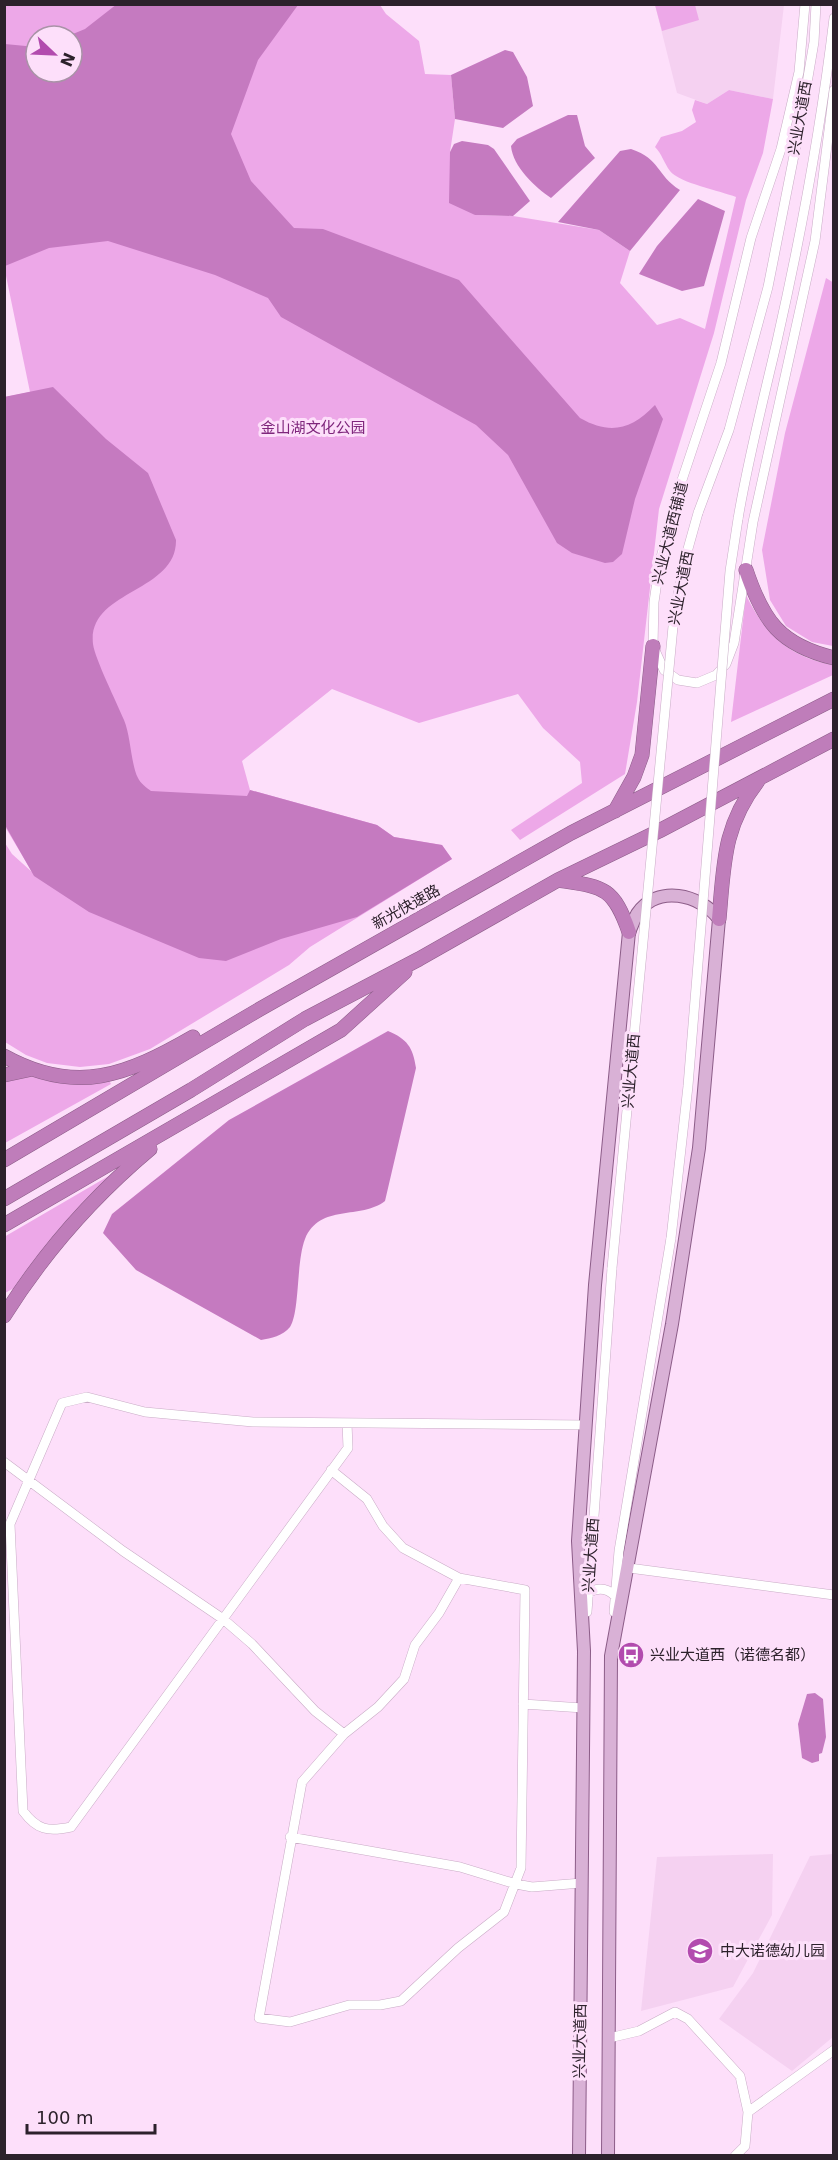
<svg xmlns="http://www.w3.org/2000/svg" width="838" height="2160" font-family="'DejaVu Sans','Noto Sans SC',sans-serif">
<rect width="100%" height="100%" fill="#fddffa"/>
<path fill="#f5d1f1" d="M655 5H784L773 99 729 90 707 104 677 93Z
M773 1854 772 1915 733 1987 641 2011 657 1857Z
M833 1854V2037L792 2071 719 2019 753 1973 810 1856Z"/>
<path fill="#eda8e8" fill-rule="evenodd" d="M4 5H380L386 14 419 41 425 74 451 75 455 119 450 152 475 215 513 216 599 230 630 251 620 283 657 325 680 318 705 329 736 197C721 191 679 183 670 171 664 163 662 154 655 147L661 137 682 131 696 122 692 110 695 100 707 104 729 90 773 99 763 153 746 200 714 333 659 509 637 702 625 774 520 840 511 830 582 783 580 762 543 728 518 694 419 723 332 689 242 761 250 790 377 825 394 837 442 845 452 859 310 947 289 965 150 1049 109 1064 80 1067 47 1063 26 1055 5 1042V843L12 854 32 872 4 825 5 397 30 392 5 271ZM36 36H72V72H36Z
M655 5H695L699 20 662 31Z
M826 278 834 283 833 646 812 642 786 626 770 600 762 550 785 433Z
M746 595C765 634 789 657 833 665V675L731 722Z
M33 1075 75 1084 109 1080 111 1084 5 1143V1080Z
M119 1170 16 1287 5 1293 4 1237Z"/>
<path fill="#c57ac0" d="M117 4 298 5 258 60 231 134 251 181 294 228 323 229 459 280 580 418C610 435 631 430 655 405L663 419 635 499 622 554 613 562 605 563 572 553 557 543 508 455 476 425 281 317 268 298 215 275 108 241 49 248 5 266V44L36 47V72H72V36H68L85 29Z
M505 50 513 52 527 77 533 106 503 128 455 119 451 75Z
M568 115H577L585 146 595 158 551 198C535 187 513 167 511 146L517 139Z
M462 141 488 145 494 149 530 201 513 216 475 215 449 203 450 152 454 144Z
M631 149C661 159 656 175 680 190L630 251 599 230 558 222 620 151Z
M698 199 725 211 704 286 682 291 639 274 657 246Z
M53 387 106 439 148 473 176 540C177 593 87 590 93 644 95 659 117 703 124 720 131 737 131 765 138 778 140 783 147 788 151 791L247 796 250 790 377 825 394 837 442 845 452 859 357 917 281 939 226 961 199 958 89 912 34 876 5 825 4 397Z
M388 1031C407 1039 413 1047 416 1068L385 1201C361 1220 320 1203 305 1239 296 1262 300 1312 290 1327 283 1336 271 1338 261 1340L136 1270 103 1233 112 1214 229 1120Z
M815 1693 823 1699 826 1737 822 1753 819 1754V1761L812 1763 802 1758 798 1724 807 1694Z"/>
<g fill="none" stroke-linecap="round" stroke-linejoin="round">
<defs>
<path id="minor" d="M805 4 799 72 781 149 751 238 721 363 681 483 660 561 654 602 653 646 664 670 678 680 697 683 716 675 726 664 734 643 753 522 815 241 834 90
M698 513 729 430 768 287 799 130 814 42 816 4
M738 519C748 459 763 401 777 341 801 235 821 127 834 18
M347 1423 348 1448 71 1827C48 1832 37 1830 23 1811L10 1524 62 1403 87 1397 145 1412 253 1422 586 1425
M4 1462 123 1551 223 1619 252 1644 315 1711 344 1734
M331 1470 367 1499 383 1526 403 1548 459 1578 439 1613 415 1645 404 1679 378 1707 344 1734 302 1782 259 2018 290 2022 349 2005H380L401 2001 458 1948 504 1912 521 1868 525 1590 459 1578
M629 1568 834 1595
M588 1593C598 1587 607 1588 615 1596
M587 1612 612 1268
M614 1612 619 1551 671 1238
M523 1704 583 1708
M290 1837 460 1867 516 1884 532 1887 582 1883
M609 2038 639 2031 675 2012 688 2019 740 2076 748 2112 745 2146 735 2156
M748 2112 834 2050"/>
<path id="major" d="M579 2156 584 1651 578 1541 595 1285 629 932C632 926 634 919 637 914 657 884 700 894 719 919L699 1148 672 1324 611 1656 608 2156"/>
<path id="highway" d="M746 570C763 621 780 645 834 658
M615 811 634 777 642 755 653 646
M558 880C603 887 613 886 629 932
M719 919C724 864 723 826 758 781
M4 1056C76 1096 127 1075 193 1037
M4 1075 32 1069
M4 1160 260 1009 571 833 834 699
M4 1199 191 1090 305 1019 419 959 558 880 659 831 834 739
M4 1225 341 1030 405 972
M4 1316C43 1254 94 1196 150 1149"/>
</defs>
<use href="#minor" stroke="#c9acc6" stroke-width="10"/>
<use href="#major" stroke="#8c5d88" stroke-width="14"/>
<use href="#highway" stroke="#8c5d88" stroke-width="15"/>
<use href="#minor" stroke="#fff" stroke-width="9"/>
<use href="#major" stroke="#d9b1d6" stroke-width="12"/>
<use href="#highway" stroke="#bf7dba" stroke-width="14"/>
<defs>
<path id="minor-bridge" d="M671 1238 688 1086 730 571 738 519
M612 1268 674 616 684 563 698 513"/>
</defs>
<use href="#minor-bridge" stroke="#c9acc6" stroke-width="10" stroke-linecap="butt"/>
<use href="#minor-bridge" stroke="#fff" stroke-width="9"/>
</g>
<defs>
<symbol id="bus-disc" viewBox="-11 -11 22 22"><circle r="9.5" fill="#b24bae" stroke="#fddffa"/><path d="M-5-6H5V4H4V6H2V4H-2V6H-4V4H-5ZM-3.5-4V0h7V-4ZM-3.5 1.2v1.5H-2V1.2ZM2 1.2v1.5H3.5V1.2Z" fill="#fff"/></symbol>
<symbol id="school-disc" viewBox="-11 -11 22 22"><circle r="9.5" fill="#b24bae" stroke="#fddffa"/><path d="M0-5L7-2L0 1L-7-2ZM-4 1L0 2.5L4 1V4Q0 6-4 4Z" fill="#fff"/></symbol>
</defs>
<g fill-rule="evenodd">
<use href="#bus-disc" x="616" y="1640" width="30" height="30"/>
<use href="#school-disc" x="685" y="1936" width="30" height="30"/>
</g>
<g text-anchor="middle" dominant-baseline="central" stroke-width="6" stroke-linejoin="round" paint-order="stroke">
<g font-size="15" fill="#2c212b" stroke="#fddffa">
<text transform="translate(800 118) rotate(-80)">兴业大道西</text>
<text transform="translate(670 533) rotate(-76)">兴业大道西铺道</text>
<text transform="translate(681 588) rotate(-79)">兴业大道西</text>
<text transform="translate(406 907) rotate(-29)">新光快速路</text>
<text transform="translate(631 1071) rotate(-85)">兴业大道西</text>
<text transform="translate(591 1555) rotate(-86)">兴业大道西</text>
<text transform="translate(580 2041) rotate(-89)">兴业大道西</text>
</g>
<g font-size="15" fill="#7f267c" stroke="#fddffa">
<text x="313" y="428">金山湖文化公园</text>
</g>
<g font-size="15" fill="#2c212b" stroke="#fddffa" text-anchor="start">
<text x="650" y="1655">兴业大道西（诺德名都）</text>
<text x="720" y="1951">中大诺德幼儿园</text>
</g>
</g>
<rect width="838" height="2160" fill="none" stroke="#2c212b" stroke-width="12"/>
<g transform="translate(54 54) rotate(113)"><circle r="28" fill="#fddffa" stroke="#a993a7" stroke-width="1.5"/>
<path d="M0-4.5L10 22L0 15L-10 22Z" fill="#b24bae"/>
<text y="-9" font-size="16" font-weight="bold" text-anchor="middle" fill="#2c212b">N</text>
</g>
<path d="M27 2124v9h128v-9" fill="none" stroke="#2c212b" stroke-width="3"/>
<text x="36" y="2124" font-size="18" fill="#2c212b" stroke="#fddffa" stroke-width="4.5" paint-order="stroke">100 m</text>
</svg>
